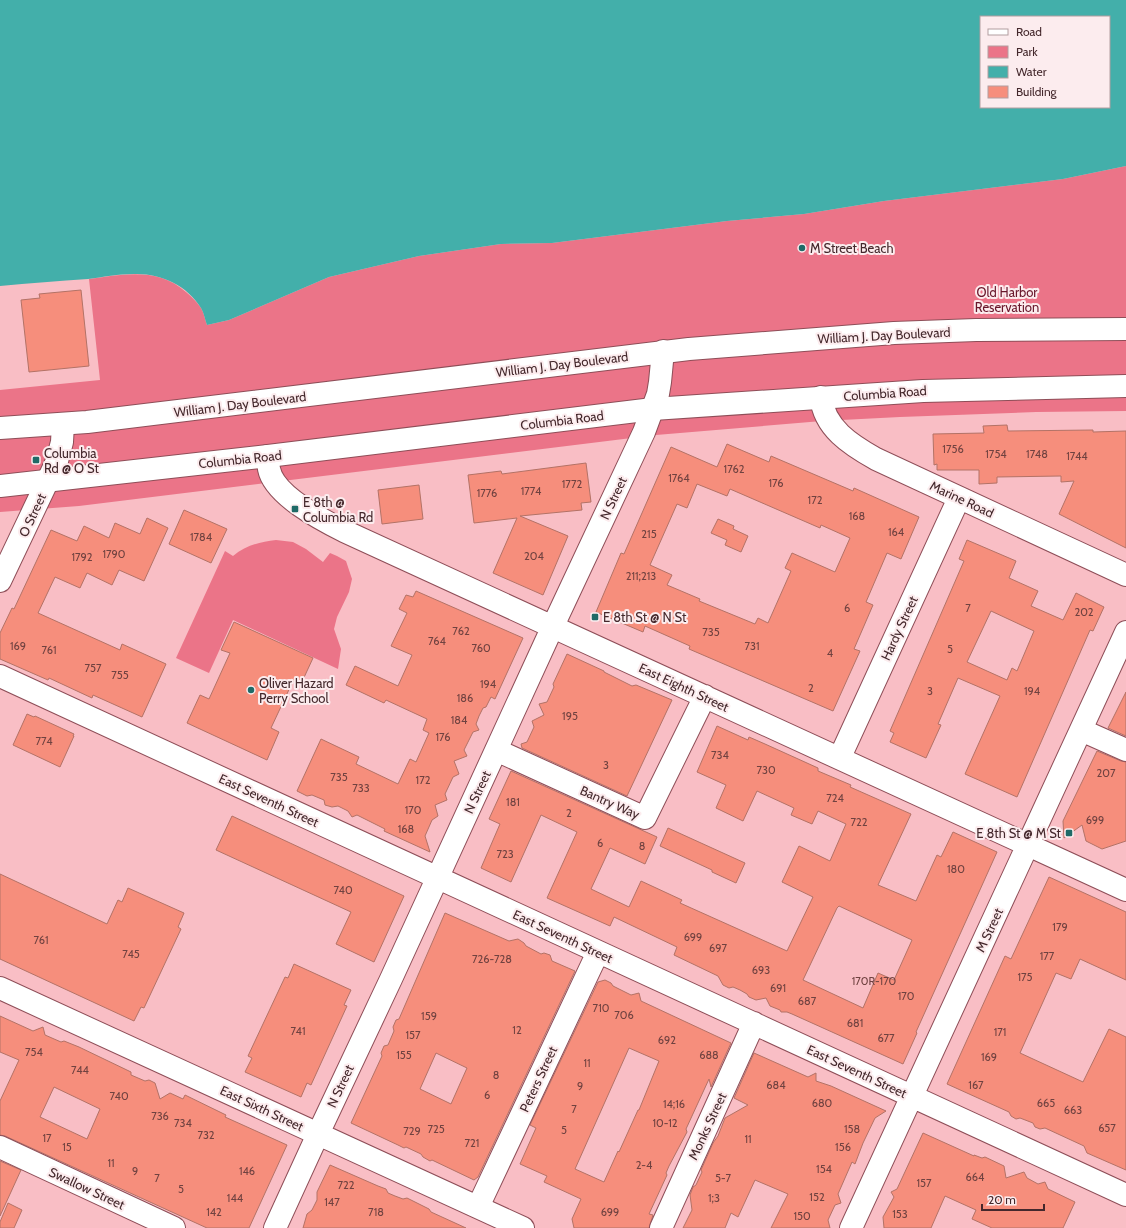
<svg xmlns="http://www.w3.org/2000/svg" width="1126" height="1228" font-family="Cabin,sans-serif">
<rect width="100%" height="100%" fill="#f9bec5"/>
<path fill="#eb7488" d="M1126 166V411L1036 412 900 417 822 421 656 435 79 506 0 512V390L100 380 89 279C123 274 159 267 186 292 192 297 197 302 201 308 204 313 205 320 207 325L229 320 329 277 419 256 501 244 552 243 727 221 804 214 884 201 1063 179Z
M276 540 293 542 306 549 323 562 330 553 337 556 346 561 352 579 349 592 337 617 334 629 341 649 338 669 233 620 209 673 176 658 225 551 233 556C246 545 260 542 276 540Z"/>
<path fill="#43afaa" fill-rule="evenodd" d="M0 0H1126V166L1063 179 884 201 804 214 727 221 552 243 501 244 419 256 329 277 229 320 207 325C205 320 204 313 201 308 187 285 160 273 134 274 118 274 103 277 88 279 59 281 29 283 0 286ZM981 17H1109V107H981Z"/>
<path fill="#f68e7c" stroke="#b37266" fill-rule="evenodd" d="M81 290 89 366 29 372 21 300 40 298 39 294Z
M1007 425 1008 431 1093 430V432L1126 431V548L1059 514 1074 481 1061 482V476L997 477V483L979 484V470H937V464L934 465 933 434 984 433 983 426Z
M727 444 769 462 771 456 853 491 854 488 919 517 901 559 887 553 866 602 873 605 854 649 860 651 833 711 689 649 690 646 645 626 643 632 596 612 621 553 624 554 671 447 717 467ZM697 484 727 496 730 489 820 528 821 525 850 538 835 572 792 553 785 568 791 571 768 623 758 618 755 624 699 601 700 599 667 585 672 575 650 565 677 504 687 508Z
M586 463 591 502 581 503 582 510 520 516 568 536 543 595 493 573 517 518 474 523 468 475 501 471 502 474Z
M419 485 423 519 382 524 378 490Z
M184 510 227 529 211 563 169 544Z
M147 518 168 528 144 581 119 570 112 585 87 573 80 588 55 577 38 613 120 650 122 644 166 664 142 717 93 695 92 698 49 678 48 680 0 659V633L12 608 14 609 51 530 77 541 84 526 109 538 115 523 140 534Z
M718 519 734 526 733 529 748 536 741 552 725 545 727 540 711 533Z
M967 540 1016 561 1009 578 1038 591 1031 606 1063 620 1076 593 1104 607 1093 631 1090 630 1017 797 965 774 1000 696 958 678 938 724 941 725 926 758 890 742 894 733 890 731 964 561 959 559ZM991 611 1034 631 1017 671 1012 668 1007 680 967 662Z
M416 591 523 638 495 699 491 697 486 707 483 708 479 716 476 724 479 730 473 732 464 750 467 756 454 761 459 774 453 777 445 794 447 800 435 805 438 816 432 820 425 836 430 852 384 831 385 829 357 815 352 817 348 811 338 806 332 807 325 805 324 800 312 795 307 796 297 791 321 739 359 757 356 764 398 784 410 759 416 762 429 733 423 730 427 719 386 700 384 703 346 685 355 666 398 686 412 655 391 646 407 613 399 609 406 595 413 597Z
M234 622 313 658 301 684 293 681 271 728 279 732 267 760 187 723 200 695 209 699 230 653 221 650Z
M567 654 604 671V672L632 686 636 685 672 700 627 796 522 748 521 744 527 742 534 727 532 721 544 715 539 704 547 702 554 687 553 684Z
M1126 692V736L1108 728Z
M27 714 34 717 35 716 74 734 73 736H74L60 767 13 745Z
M717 726 748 740 749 737 765 744 818 768V771L851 785 850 787 911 814 878 885 916 901 937 855 941 857 953 832 997 852 916 1032 917 1033 903 1064 792 1014 787 1012H781L780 1010 770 1006 766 998 756 1000 749 997 747 994 740 990 733 987 729 988 723 985 718 976 674 955 677 947 614 917 610 926 547 898 577 832 541 815 511 882 481 868 500 824 489 819 511 771 657 837 645 864 610 848 591 889 629 907 641 881 682 900 680 903 787 951 813 897 782 882 799 846 830 861 846 824 818 811 812 824 791 815 794 808 757 791 743 821 716 808 726 785 697 772ZM839 906 912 940 894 980 878 973 863 1008 803 980 837 908Z
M1097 751 1121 761 1126 762V841L1102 849 1086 841 1082 825 1064 838 1063 821Z
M232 816 404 896 374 962 336 944 351 912 216 850Z
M668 828 745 863 736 883 712 872V870L660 846Z
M0 874 107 924 118 900 122 902 128 888 184 913 178 927 181 929 144 1008 141 1007 134 1021 0 959Z
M1049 877 1126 912V980L1080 959 1071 979 1056 973 1020 1053 1083 1082 1109 1029 1126 1037V1170L1087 1153 1084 1146 1045 1128 1040 1129 1035 1127 1033 1123 1020 1118 1016 1119 1011 1116 1009 1112 947 1084 1005 956 1011 959Z
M445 913 509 941 518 939 524 943 526 946 541 954 544 953 550 955 552 961 575 971 478 1177 474 1180 432 1160 430 1161 423 1157 421 1154 406 1147 404 1148 398 1145 351 1123 382 1056 381 1053 384 1046 388 1045 394 1031 393 1027 396 1020 399 1019ZM436 1053 467 1068 451 1104 420 1089Z
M294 964 351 990 344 1005 347 1006 311 1085 307 1083 301 1097 245 1072 252 1058 248 1056 285 977 288 978Z
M605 980 611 983 613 986 631 995 639 993 641 1001 731 1043 711 1087 709 1079 686 1129 687 1132 669 1166 666 1173 667 1175 649 1214 653 1215 649 1228H574L572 1219 581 1199 544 1182 547 1176 520 1164 536 1128 530 1125 598 982ZM629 1048 659 1061 639 1110H638L619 1152 618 1151 604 1182 575 1169Z
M0 1016 33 1031 43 1027 45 1035 61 1042 64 1041 79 1047 131 1072V1075L145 1081 149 1080 155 1083 160 1099 170 1093 183 1099 185 1095 226 1115 225 1117 287 1145 249 1228H207L5 1136 0 1135V1101L19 1060 0 1052ZM54 1087 100 1109 87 1139 40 1117Z
M754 1053 808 1077 816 1073V1081L831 1086 886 1111 875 1118 863 1143 855 1164 852 1162 838 1194 841 1203 835 1205 828 1220 830 1228H771L788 1194 755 1180 738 1217 731 1213 725 1228H683L692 1210 690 1195 693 1187 696 1185 702 1172 701 1170 713 1143 718 1136 725 1118 748 1105 734 1098Z
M923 1133 974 1156V1155L982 1158 985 1157 1004 1166 1006 1178 1024 1172 1027 1178 1038 1184 1045 1182 1048 1189 1075 1202 1063 1228H992L972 1219 976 1210 945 1196 931 1228H884L883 1217 894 1197 891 1192 897 1189Z
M0 1161 21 1170 0 1216Z
M330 1165 378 1186 386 1189 388 1193 395 1196 403 1199 407 1198 429 1209 431 1212 466 1228H303L307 1214 312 1210 317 1200V1192Z
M8 1203 22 1210 14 1228H0V1222Z"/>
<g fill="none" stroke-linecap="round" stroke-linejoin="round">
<defs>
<path id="minor" d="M821 397C824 428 851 445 876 459L1126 575
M268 456C269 460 268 465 269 469 274 495 322 520 344 531L1126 890
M0 581 57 461 62 442 63 424
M0 676 1126 1195
M1081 730 1126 750
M496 750 645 818 705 696
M840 757 959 498
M0 988 523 1228
M0 1147 174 1228
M478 1207 598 952
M275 1228 318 1134 391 979 553 626 644 432 658 394 660 382 663 351
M661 1228 754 1023
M851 1228 1126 632"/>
<path id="major" d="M0 428 87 422 689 349 894 333 976 330 1126 329
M0 486 268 456 653 409 923 391 1126 386"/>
</defs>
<use href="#minor" stroke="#8e4e58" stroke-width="24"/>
<use href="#major" stroke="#8e4e58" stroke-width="24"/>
<use href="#minor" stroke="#fff" stroke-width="22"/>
<use href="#major" stroke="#fff" stroke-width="22"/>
</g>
<g fill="#1f6a67" stroke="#fcecee" stroke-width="1.5">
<circle cx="802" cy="248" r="4"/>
<rect x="32" y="456" width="8" height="8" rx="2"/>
<rect x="291" y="505" width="8" height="8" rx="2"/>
<rect x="591" y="613" width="8" height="8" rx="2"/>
<circle cx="251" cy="690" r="4"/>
<rect x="1065" y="829" width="8" height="8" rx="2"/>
</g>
<g text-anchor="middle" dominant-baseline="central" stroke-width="4" stroke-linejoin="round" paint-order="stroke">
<g font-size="11" fill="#704240">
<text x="953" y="449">1756</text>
<text x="996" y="454">1754</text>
<text x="1037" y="454">1748</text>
<text x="1077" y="456">1744</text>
<text x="734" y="469">1762</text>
<text x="679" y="478">1764</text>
<text x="776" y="483">176</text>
<text x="572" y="484">1772</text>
<text x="531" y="491">1774</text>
<text x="487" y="493">1776</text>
<text x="815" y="500">172</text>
<text x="857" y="516">168</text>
<text x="896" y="532">164</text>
<text x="649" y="534">215</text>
<text x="201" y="537">1784</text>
<text x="114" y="554">1790</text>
<text x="534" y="556">204</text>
<text x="82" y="557">1792</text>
<text x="641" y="576">211;213</text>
<text x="847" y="608">6</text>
<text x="968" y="608">7</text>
<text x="1084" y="612">202</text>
<text x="461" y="631">762</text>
<text x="711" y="632">735</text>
<text x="437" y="641">764</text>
<text x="18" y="646">169</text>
<text x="752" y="646">731</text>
<text x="481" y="648">760</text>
<text x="950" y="649">5</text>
<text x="49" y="650">761</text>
<text x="830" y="653">4</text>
<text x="93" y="668">757</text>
<text x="120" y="675">755</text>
<text x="488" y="684">194</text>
<text x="811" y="688">2</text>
<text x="930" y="691">3</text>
<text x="1032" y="691">194</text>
<text x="465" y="698">186</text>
<text x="570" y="716">195</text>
<text x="459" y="720">184</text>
<text x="443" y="737">176</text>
<text x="44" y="741">774</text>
<text x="720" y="755">734</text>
<text x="606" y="765">3</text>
<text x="766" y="770">730</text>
<text x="1106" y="773">207</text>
<text x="339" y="777">735</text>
<text x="423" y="780">172</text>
<text x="361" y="788">733</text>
<text x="835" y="798">724</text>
<text x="513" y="802">181</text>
<text x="413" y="810">170</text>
<text x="569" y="813">2</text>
<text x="1095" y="820">699</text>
<text x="859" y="822">722</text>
<text x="406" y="829">168</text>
<text x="600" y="843">6</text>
<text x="642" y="846">8</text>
<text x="505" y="854">723</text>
<text x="956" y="869">180</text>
<text x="343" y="890">740</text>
<text x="1060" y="927">179</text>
<text x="693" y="937">699</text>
<text x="41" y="940">761</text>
<text x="718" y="948">697</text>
<text x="131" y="954">745</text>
<text x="1047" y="956">177</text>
<text x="492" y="959">726-728</text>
<text x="761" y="970">693</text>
<text x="1025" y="977">175</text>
<text x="874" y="981">170R-170</text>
<text x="778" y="988">691</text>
<text x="906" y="996">170</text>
<text x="807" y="1001">687</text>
<text x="601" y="1008">710</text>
<text x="624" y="1015">706</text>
<text x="429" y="1016">159</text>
<text x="855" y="1023">681</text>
<text x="517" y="1030">12</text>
<text x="298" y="1031">741</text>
<text x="1000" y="1032">171</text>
<text x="413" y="1035">157</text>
<text x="886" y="1038">677</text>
<text x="667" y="1040">692</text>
<text x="34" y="1052">754</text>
<text x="404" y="1055">155</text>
<text x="709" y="1055">688</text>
<text x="989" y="1057">169</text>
<text x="587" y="1063">11</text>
<text x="80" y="1070">744</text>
<text x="496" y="1075">8</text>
<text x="776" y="1085">684</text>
<text x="976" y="1085">167</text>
<text x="580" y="1086">9</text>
<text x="487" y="1095">6</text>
<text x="119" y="1096">740</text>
<text x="822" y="1103">680</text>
<text x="1046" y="1103">665</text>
<text x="674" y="1104">14;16</text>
<text x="574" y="1109">7</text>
<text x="1073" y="1110">663</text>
<text x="160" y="1116">736</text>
<text x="183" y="1123">734</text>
<text x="665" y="1123">10-12</text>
<text x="1107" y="1128">657</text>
<text x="436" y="1129">725</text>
<text x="852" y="1129">158</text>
<text x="564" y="1130">5</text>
<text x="412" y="1131">729</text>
<text x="206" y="1135">732</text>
<text x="47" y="1138">17</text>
<text x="748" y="1139">11</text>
<text x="472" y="1143">721</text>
<text x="67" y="1147">15</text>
<text x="843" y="1147">156</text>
<text x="111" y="1163">11</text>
<text x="644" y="1165">2-4</text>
<text x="824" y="1169">154</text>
<text x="135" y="1171">9</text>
<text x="247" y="1171">146</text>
<text x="975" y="1177">664</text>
<text x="157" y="1178">7</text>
<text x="723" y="1178">5-7</text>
<text x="924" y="1183">157</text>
<text x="346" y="1185">722</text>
<text x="181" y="1189">5</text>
<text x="817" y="1197">152</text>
<text x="235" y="1198">144</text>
<text x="714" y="1198">1;3</text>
<text x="332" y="1202">147</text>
<text x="214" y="1212">142</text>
<text x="376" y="1212">718</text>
<text x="610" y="1212">699</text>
<text x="900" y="1214">153</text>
<text x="802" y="1216">150</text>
</g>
<g font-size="13" fill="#44282c" stroke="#fcecee" text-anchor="start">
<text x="810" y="248">M Street Beach</text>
<text x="44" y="453">Columbia<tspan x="44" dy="15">Rd @ O St</tspan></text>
<text x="303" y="502">E 8th @<tspan x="303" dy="15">Columbia Rd</tspan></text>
<text x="603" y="617">E 8th St @ N St</text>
<text x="259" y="683">Oliver Hazard<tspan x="259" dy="15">Perry School</tspan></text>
<text x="1061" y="833" text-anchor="end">E 8th St @ M St</text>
</g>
<g font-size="13" fill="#69162b" stroke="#fcecee">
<text x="1007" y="292">Old Harbor<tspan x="1007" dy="15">Reservation</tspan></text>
</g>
<g font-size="13" fill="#44282c" stroke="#fcecee">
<text transform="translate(884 335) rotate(-3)">William J. Day Boulevard</text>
<text transform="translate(562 364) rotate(-7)">William J. Day Boulevard</text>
<text transform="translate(885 393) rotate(-4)">Columbia Road</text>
<text transform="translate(240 404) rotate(-7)">William J. Day Boulevard</text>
<text transform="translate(562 420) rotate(-7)">Columbia Road</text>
<text transform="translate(240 459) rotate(-6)">Columbia Road</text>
<text transform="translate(613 498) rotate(-65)">N Street</text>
<text transform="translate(962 499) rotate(25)">Marine Road</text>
<text transform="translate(32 515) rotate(-65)">O Street</text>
<text transform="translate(899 628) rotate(-65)">Hardy Street</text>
<text transform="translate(684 687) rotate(25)">East Eighth Street</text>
<text transform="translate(477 792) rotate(-65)">N Street</text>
<text transform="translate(269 800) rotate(25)">East Seventh Street</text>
<text transform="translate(610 802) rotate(24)">Bantry Way</text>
<text transform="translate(989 930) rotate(-65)">M Street</text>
<text transform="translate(563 936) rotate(25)">East Seventh Street</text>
<text transform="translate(857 1071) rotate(25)">East Seventh Street</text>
<text transform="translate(538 1079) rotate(-65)">Peters Street</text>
<text transform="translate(340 1086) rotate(-65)">N Street</text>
<text transform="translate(262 1108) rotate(25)">East Sixth Street</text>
<text transform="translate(707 1126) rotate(-65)">Monks Street</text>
<text transform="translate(87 1188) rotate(25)">Swallow Street</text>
</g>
</g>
<rect x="980" y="16" width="130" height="92" fill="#fcecee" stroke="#b29ea0"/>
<rect x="988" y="29" width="20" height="6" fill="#ffffff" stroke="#b29ea0"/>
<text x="1016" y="36" font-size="12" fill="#44282c">Road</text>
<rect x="988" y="46" width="20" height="12" fill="#eb7488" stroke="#b29ea0"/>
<text x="1016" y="56" font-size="12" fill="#44282c">Park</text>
<rect x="988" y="66" width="20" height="12" fill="#43afaa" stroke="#b29ea0"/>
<text x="1016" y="76" font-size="12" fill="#44282c">Water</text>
<rect x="988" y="86" width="20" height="12" fill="#f68e7c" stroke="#b29ea0"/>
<text x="1016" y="96" font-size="12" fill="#44282c">Building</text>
<path d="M982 1204v6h62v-6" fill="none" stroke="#44282c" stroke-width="2"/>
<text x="988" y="1204" font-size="12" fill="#44282c" stroke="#fcecee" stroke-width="3" paint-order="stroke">20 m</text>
</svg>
